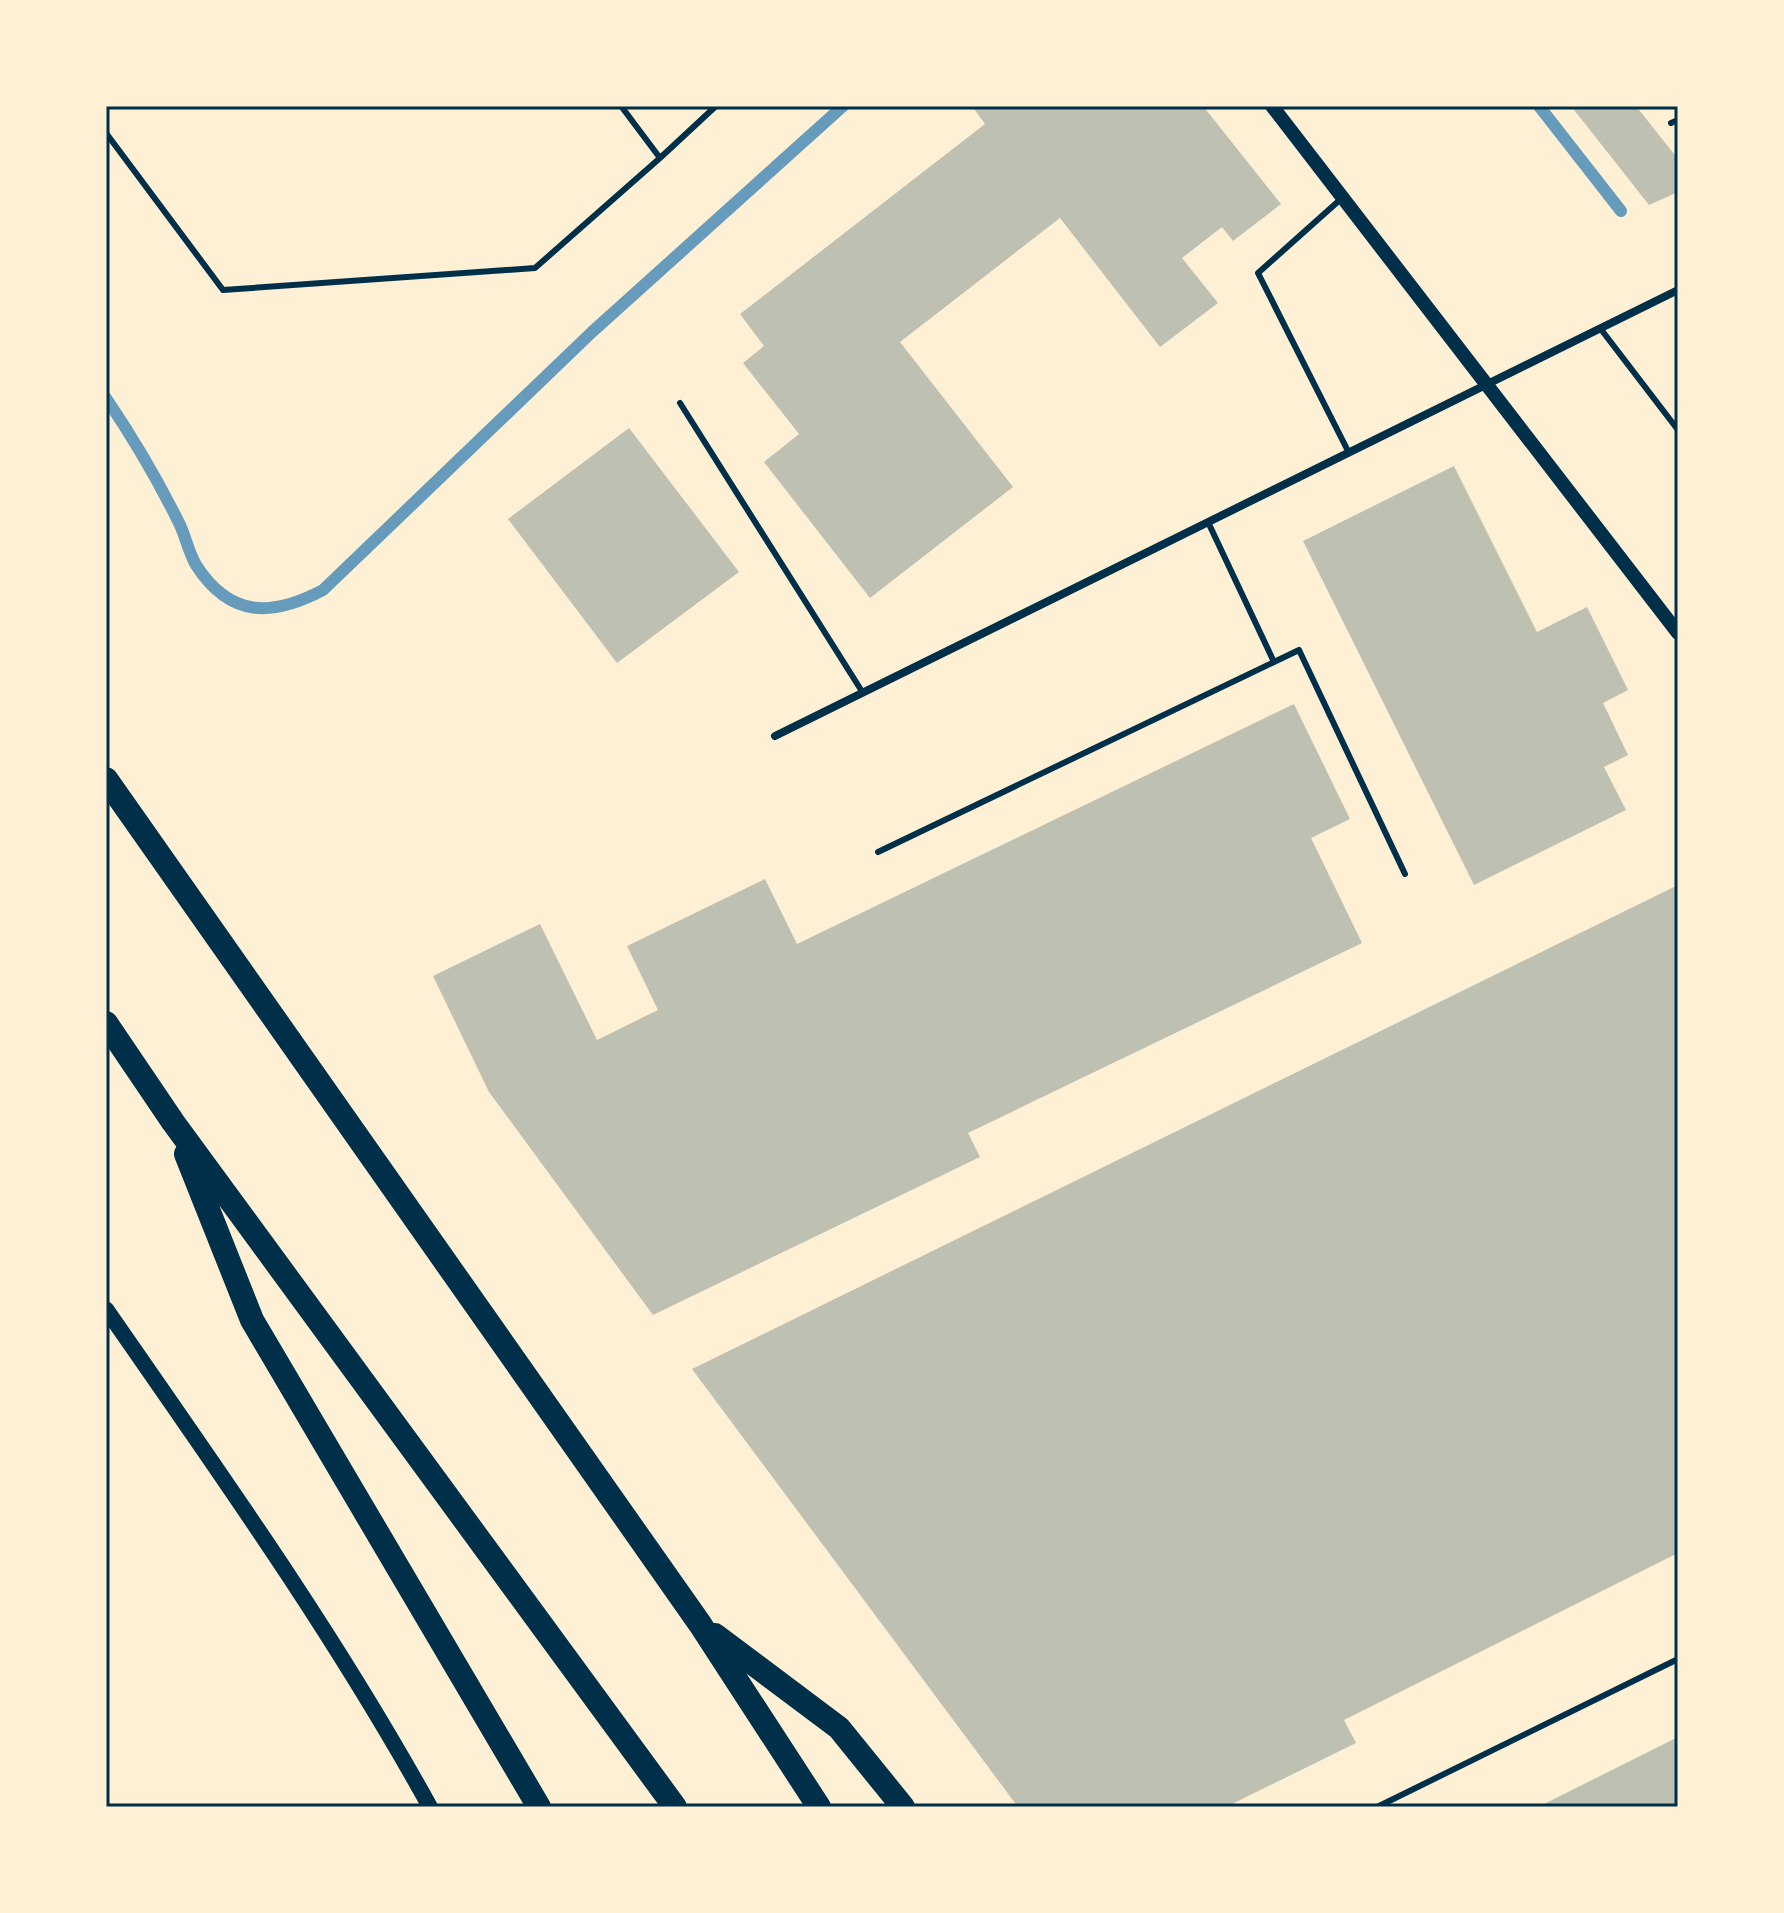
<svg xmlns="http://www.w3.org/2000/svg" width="1784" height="1913" font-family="Montserrat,sans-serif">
<rect width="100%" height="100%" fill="#fdf0d5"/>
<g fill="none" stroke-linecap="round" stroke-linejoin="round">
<path stroke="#669bbc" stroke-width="12" d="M1539 106 1621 211
M106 398C133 438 159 482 180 525 186 538 189 553 196 565 230 618 272 617 323 590L592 332 843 106"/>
</g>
<path fill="#bec0b2" d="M972 106H1203L1281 204 1233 241 1222 227 1182 258 1218 303 1160 347 1060 218 900 342 1013 487 870 598 764 462 799 434 743 363 764 346 740 314 985 124Z
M1571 106H1636L1678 159V192L1649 205Z
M629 428 739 572 617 663 508 519Z
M1454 466 1537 632 1587 607 1628 690 1603 703 1628 755 1604 767 1626 810 1474 885 1303 541Z
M1294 704 1350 819 1311 838 1362 943 968 1133 980 1157 653 1315 489 1092 433 976 540 924 597 1040 658 1010 627 946 765 879 797 944Z
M1678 885V1553L1344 1720 1356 1743 1226 1807H1018L692 1369Z
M1678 1737V1807H1538Z"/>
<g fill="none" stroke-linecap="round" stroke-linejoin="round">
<path stroke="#003049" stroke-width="6" d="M1671 123 1678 120
M106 133 223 290 535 268 660 158 621 106
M660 158 716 106
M1342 198 1258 273 1349 453
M1600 328 1678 430
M680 403 863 693
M1208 522 1274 662 1299 650 1405 874
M878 852 1274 662
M1377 1807 1678 1659"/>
<path stroke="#003049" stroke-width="8" d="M775 736 1678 290"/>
<path stroke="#003049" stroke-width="14" d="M1272 106 1678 633"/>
<path stroke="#003049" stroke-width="16" d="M106 1309C219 1472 334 1633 430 1807"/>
<path stroke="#003049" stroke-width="24" d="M106 779 700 1624 819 1807
M106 1023 173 1122 675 1807
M186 1154 252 1320 539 1807
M715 1635 839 1728 903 1807"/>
</g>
<rect width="1784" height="1913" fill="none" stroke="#fdf0d5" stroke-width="216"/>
<rect x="108" y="108" width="1568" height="1697" fill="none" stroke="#003049" stroke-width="3"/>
</svg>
